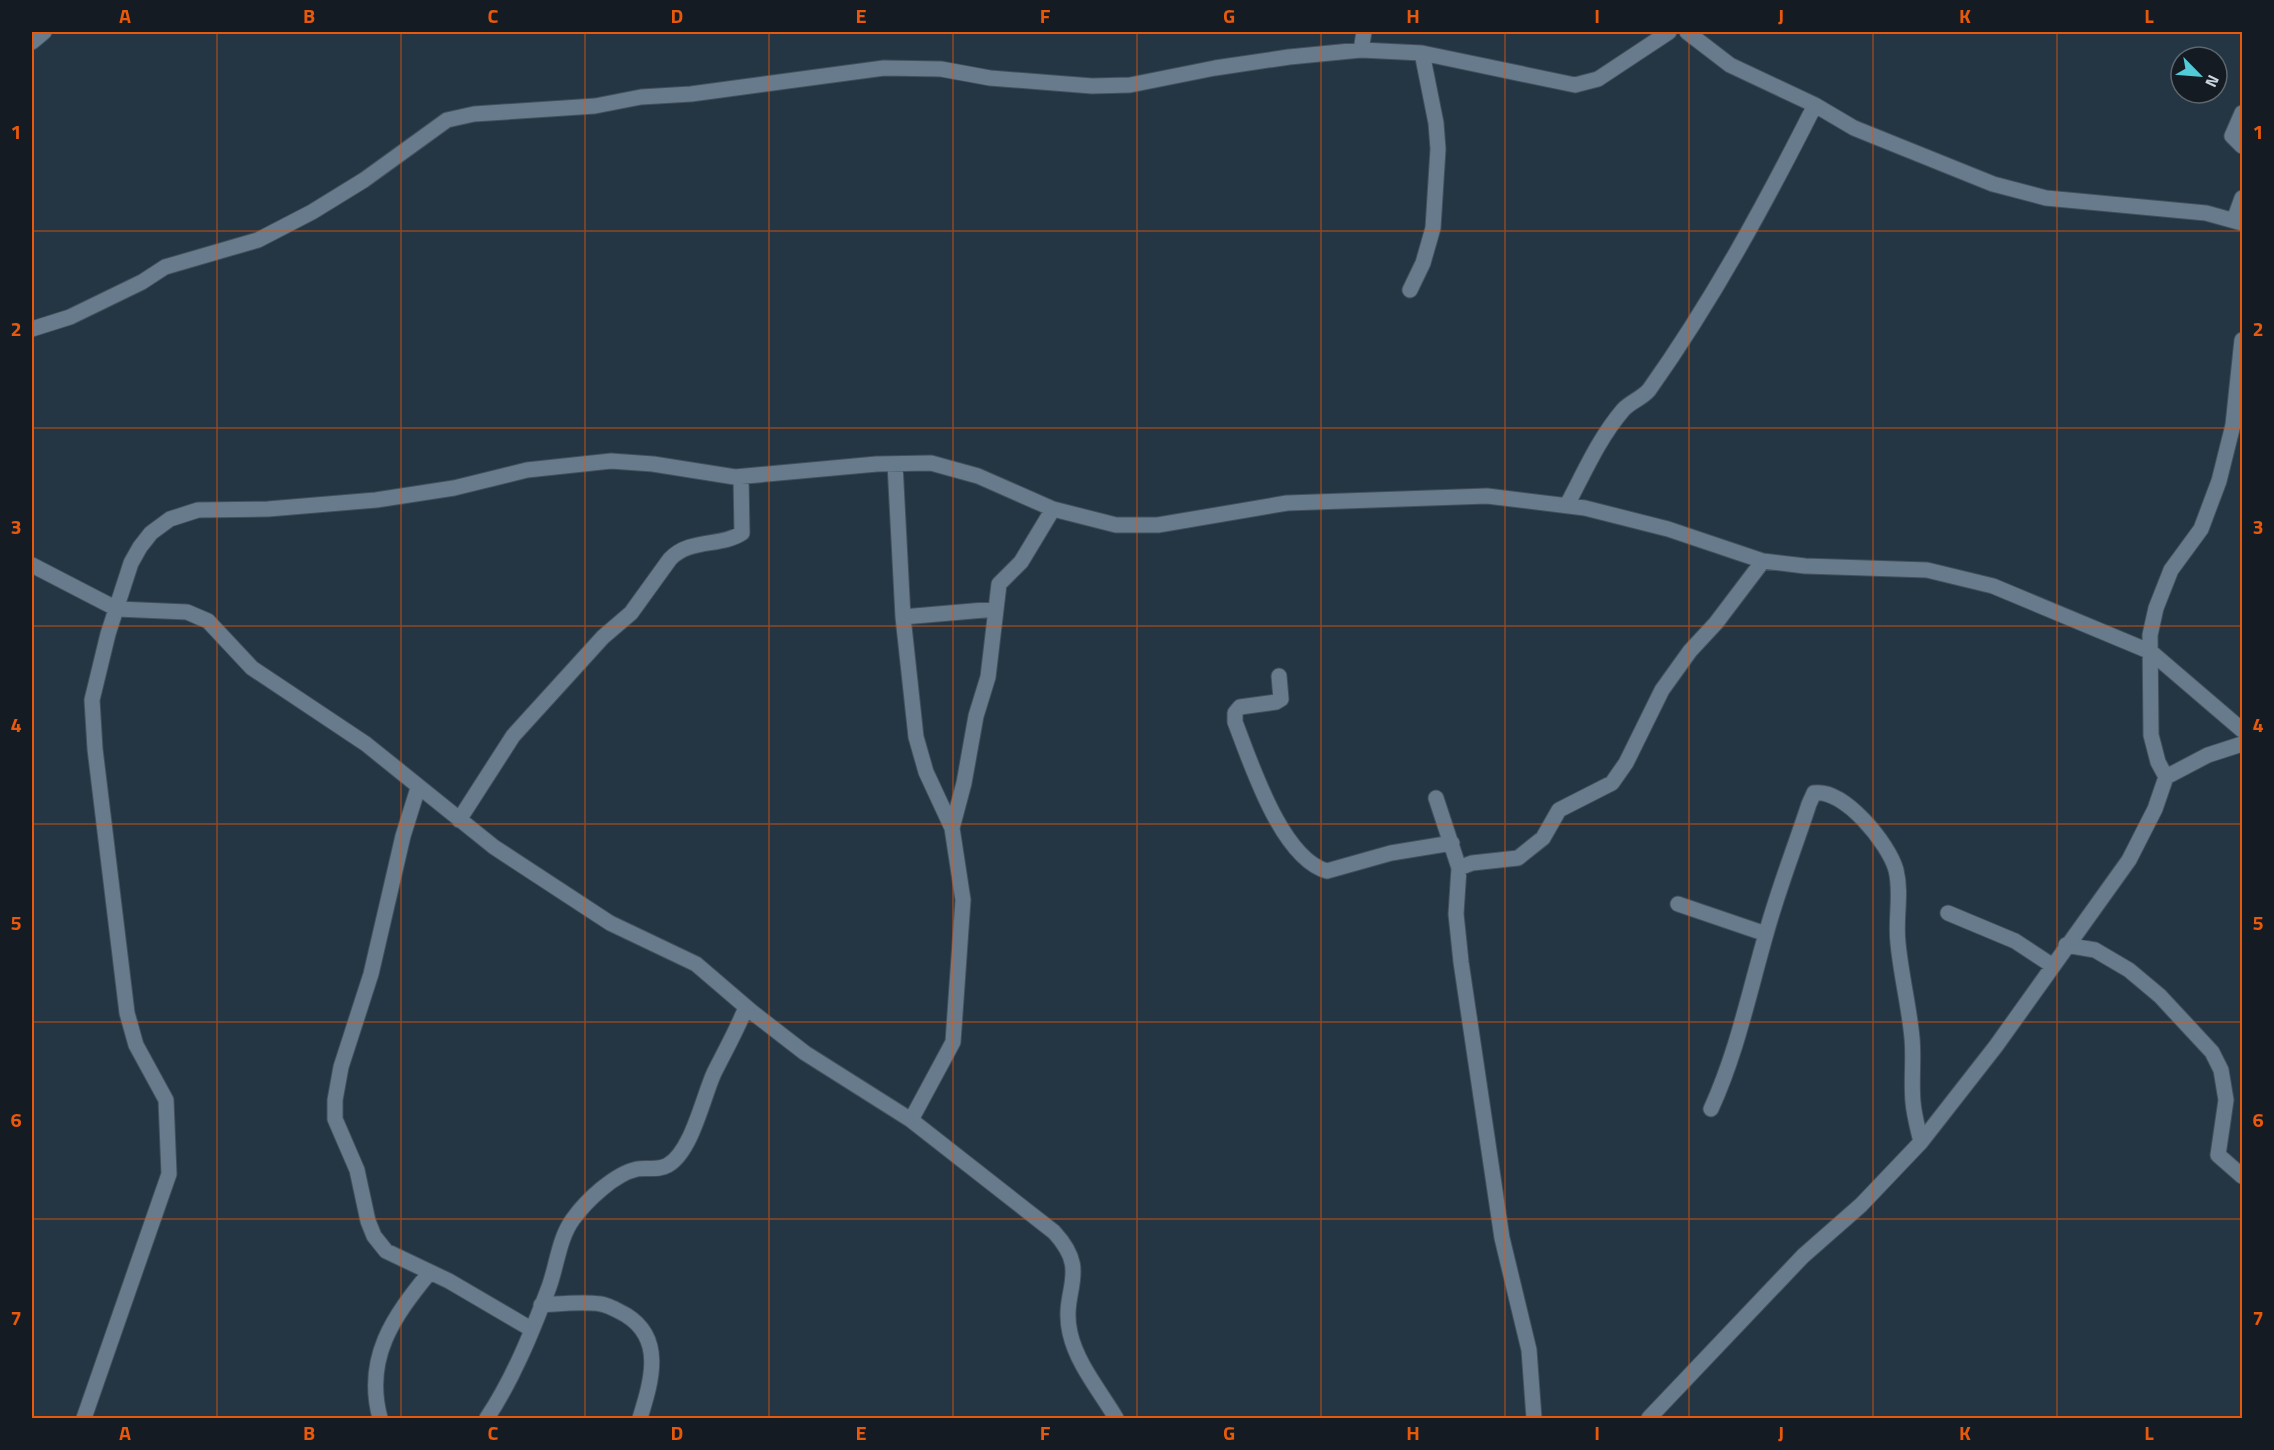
<svg xmlns="http://www.w3.org/2000/svg" width="2274" height="1450" font-family="'Titillium Web',sans-serif">
<rect width="100%" height="100%" fill="#243543"/>
<g fill="none" stroke-linecap="round" stroke-linejoin="round">
<defs>
<path id="street" d="M1687 32 1730 65 1815 105 1854 128 1993 184 2046 198 2206 213 2242 223
M32 42 44 32
M1361 50 1364 32
M2242 113 2232 136 2242 146
M2234 220 2242 198
M1410 290 1423 263 1433 228 1438 149 1436 123 1422 53
M32 329 70 317 142 282 165 267 258 240 312 212 364 180 447 120 474 114 595 106 641 97 691 94 884 68 941 69 990 78 1092 86 1130 85 1215 68 1289 57 1361 50 1422 53 1575 85 1598 79 1669 32
M895 464 903 617 916 737 926 772 952 828 963 900 953 1042 911 1120
M1567 505C1584 473 1599 438 1623 410 1630 402 1641 399 1649 390 1713 300 1765 204 1815 105
M32 565 117 609 187 612 208 621 252 668 366 744 494 847 610 923 696 964 752 1012 805 1053 911 1120 1054 1232C1092 1273 1060 1289 1070 1333 1077 1364 1100 1391 1116 1418
M903 617 996 609
M1279 676 1281 699 1276 702 1240 707 1235 713V722C1251 763 1281 858 1327 871L1391 853 1452 843
M2166 777 2208 755 2242 744
M418 788 403 836 371 974 341 1067 335 1100V1119L357 1170 368 1221 374 1236 386 1251 449 1281 531 1329
M1436 798 1459 868
M459 820 513 736 603 637 631 613 670 559C690 538 721 547 742 533L741 477
M952 828 964 783 976 716 988 677 999 584 1021 562 1053 509
M1678 904 1766 934
M1948 913 2015 941 2053 966
M2066 945 2095 950 2129 970 2160 996 2212 1052 2221 1070 2226 1100 2218 1155 2242 1176
M1711 1109C1737 1052 1749 993 1766 934 1778 890 1795 847 1809 804L1814 793C1844 788 1889 844 1896 870 1902 894 1895 919 1898 943 1901 975 1909 1006 1912 1038 1914 1059 1911 1081 1913 1102 1914 1115 1918 1129 1921 1142
M541 1305C560 1304 581 1301 601 1304 609 1305 618 1311 626 1315 665 1339 651 1382 640 1418
M84 1418 169 1174 166 1100 136 1045 127 1013 95 749 92 700 108 634 131 563 140 547 151 533 170 519 198 510 268 509 376 500 454 488 527 470 611 461 653 464 735 477 877 464 931 463 978 476 1053 509 1116 525H1158L1287 503 1487 496 1585 508 1668 529 1763 561 1805 566 1927 570 1993 586 2151 652 2242 730
M380 1418C364 1358 393 1317 430 1272
M487 1418C513 1379 532 1332 549 1287 557 1265 559 1238 573 1219 586 1201 614 1174 637 1169 647 1167 658 1171 668 1165 692 1151 703 1097 714 1073 725 1051 737 1030 746 1007
M1534 1418 1529 1350 1502 1238 1461 962 1456 914 1459 868 1472 863 1518 858 1543 838 1559 810 1612 783 1626 763 1662 690 1690 651 1716 623 1763 561
M1649 1418 1803 1256 1861 1205 1921 1142 1996 1046 2129 860 2155 809 2166 777 2158 762 2151 735 2150 635 2156 608 2171 570 2201 529 2219 481 2233 425 2242 340"/>
</defs>
<use href="#street" stroke="#41505c" stroke-width="17"/>
<use href="#street" stroke="#687b8c" stroke-width="15"/>
</g>
<path fill="none" stroke="#e8590c" stroke-width="1.5" stroke-opacity="0.55" d="M217 32V1418M401 32V1418M585 32V1418M769 32V1418M953 32V1418M1137 32V1418M1321 32V1418M1505 32V1418M1689 32V1418M1873 32V1418M2057 32V1418M32 231H2242M32 428H2242M32 626H2242M32 824H2242M32 1022H2242M32 1219H2242"/>
<rect width="2274" height="1450" fill="none" stroke="#141b22" stroke-width="66"/>
<g transform="translate(2199 75) rotate(115)"><circle r="28" fill="#141b22" stroke="#5d656d" stroke-width="1.5"/>
<path d="M0-4.5L10 22L0 15L-10 22Z" fill="#52cbd8"/>
<text y="-9" font-size="16" font-weight="bold" text-anchor="middle" fill="#cad5de">N</text>
</g>
<rect x="33" y="33" width="2208" height="1384" fill="none" stroke="#e8590c" stroke-width="2"/>
<g font-size="20" text-anchor="middle" font-weight="bold" fill="#e8590c">
<text x="125" y="23">A</text>
<text x="309" y="23">B</text>
<text x="493" y="23">C</text>
<text x="677" y="23">D</text>
<text x="861" y="23">E</text>
<text x="1045" y="23">F</text>
<text x="1229" y="23">G</text>
<text x="1413" y="23">H</text>
<text x="1597" y="23">I</text>
<text x="1781" y="23">J</text>
<text x="1965" y="23">K</text>
<text x="2149" y="23">L</text>
<text x="16" y="139">1</text>
<text x="2258" y="139">1</text>
<text x="16" y="336">2</text>
<text x="2258" y="336">2</text>
<text x="16" y="534">3</text>
<text x="2258" y="534">3</text>
<text x="16" y="732">4</text>
<text x="2258" y="732">4</text>
<text x="16" y="930">5</text>
<text x="2258" y="930">5</text>
<text x="16" y="1127">6</text>
<text x="2258" y="1127">6</text>
<text x="16" y="1325">7</text>
<text x="2258" y="1325">7</text>
<text x="125" y="1440">A</text>
<text x="309" y="1440">B</text>
<text x="493" y="1440">C</text>
<text x="677" y="1440">D</text>
<text x="861" y="1440">E</text>
<text x="1045" y="1440">F</text>
<text x="1229" y="1440">G</text>
<text x="1413" y="1440">H</text>
<text x="1597" y="1440">I</text>
<text x="1781" y="1440">J</text>
<text x="1965" y="1440">K</text>
<text x="2149" y="1440">L</text>
</g>
</svg>
